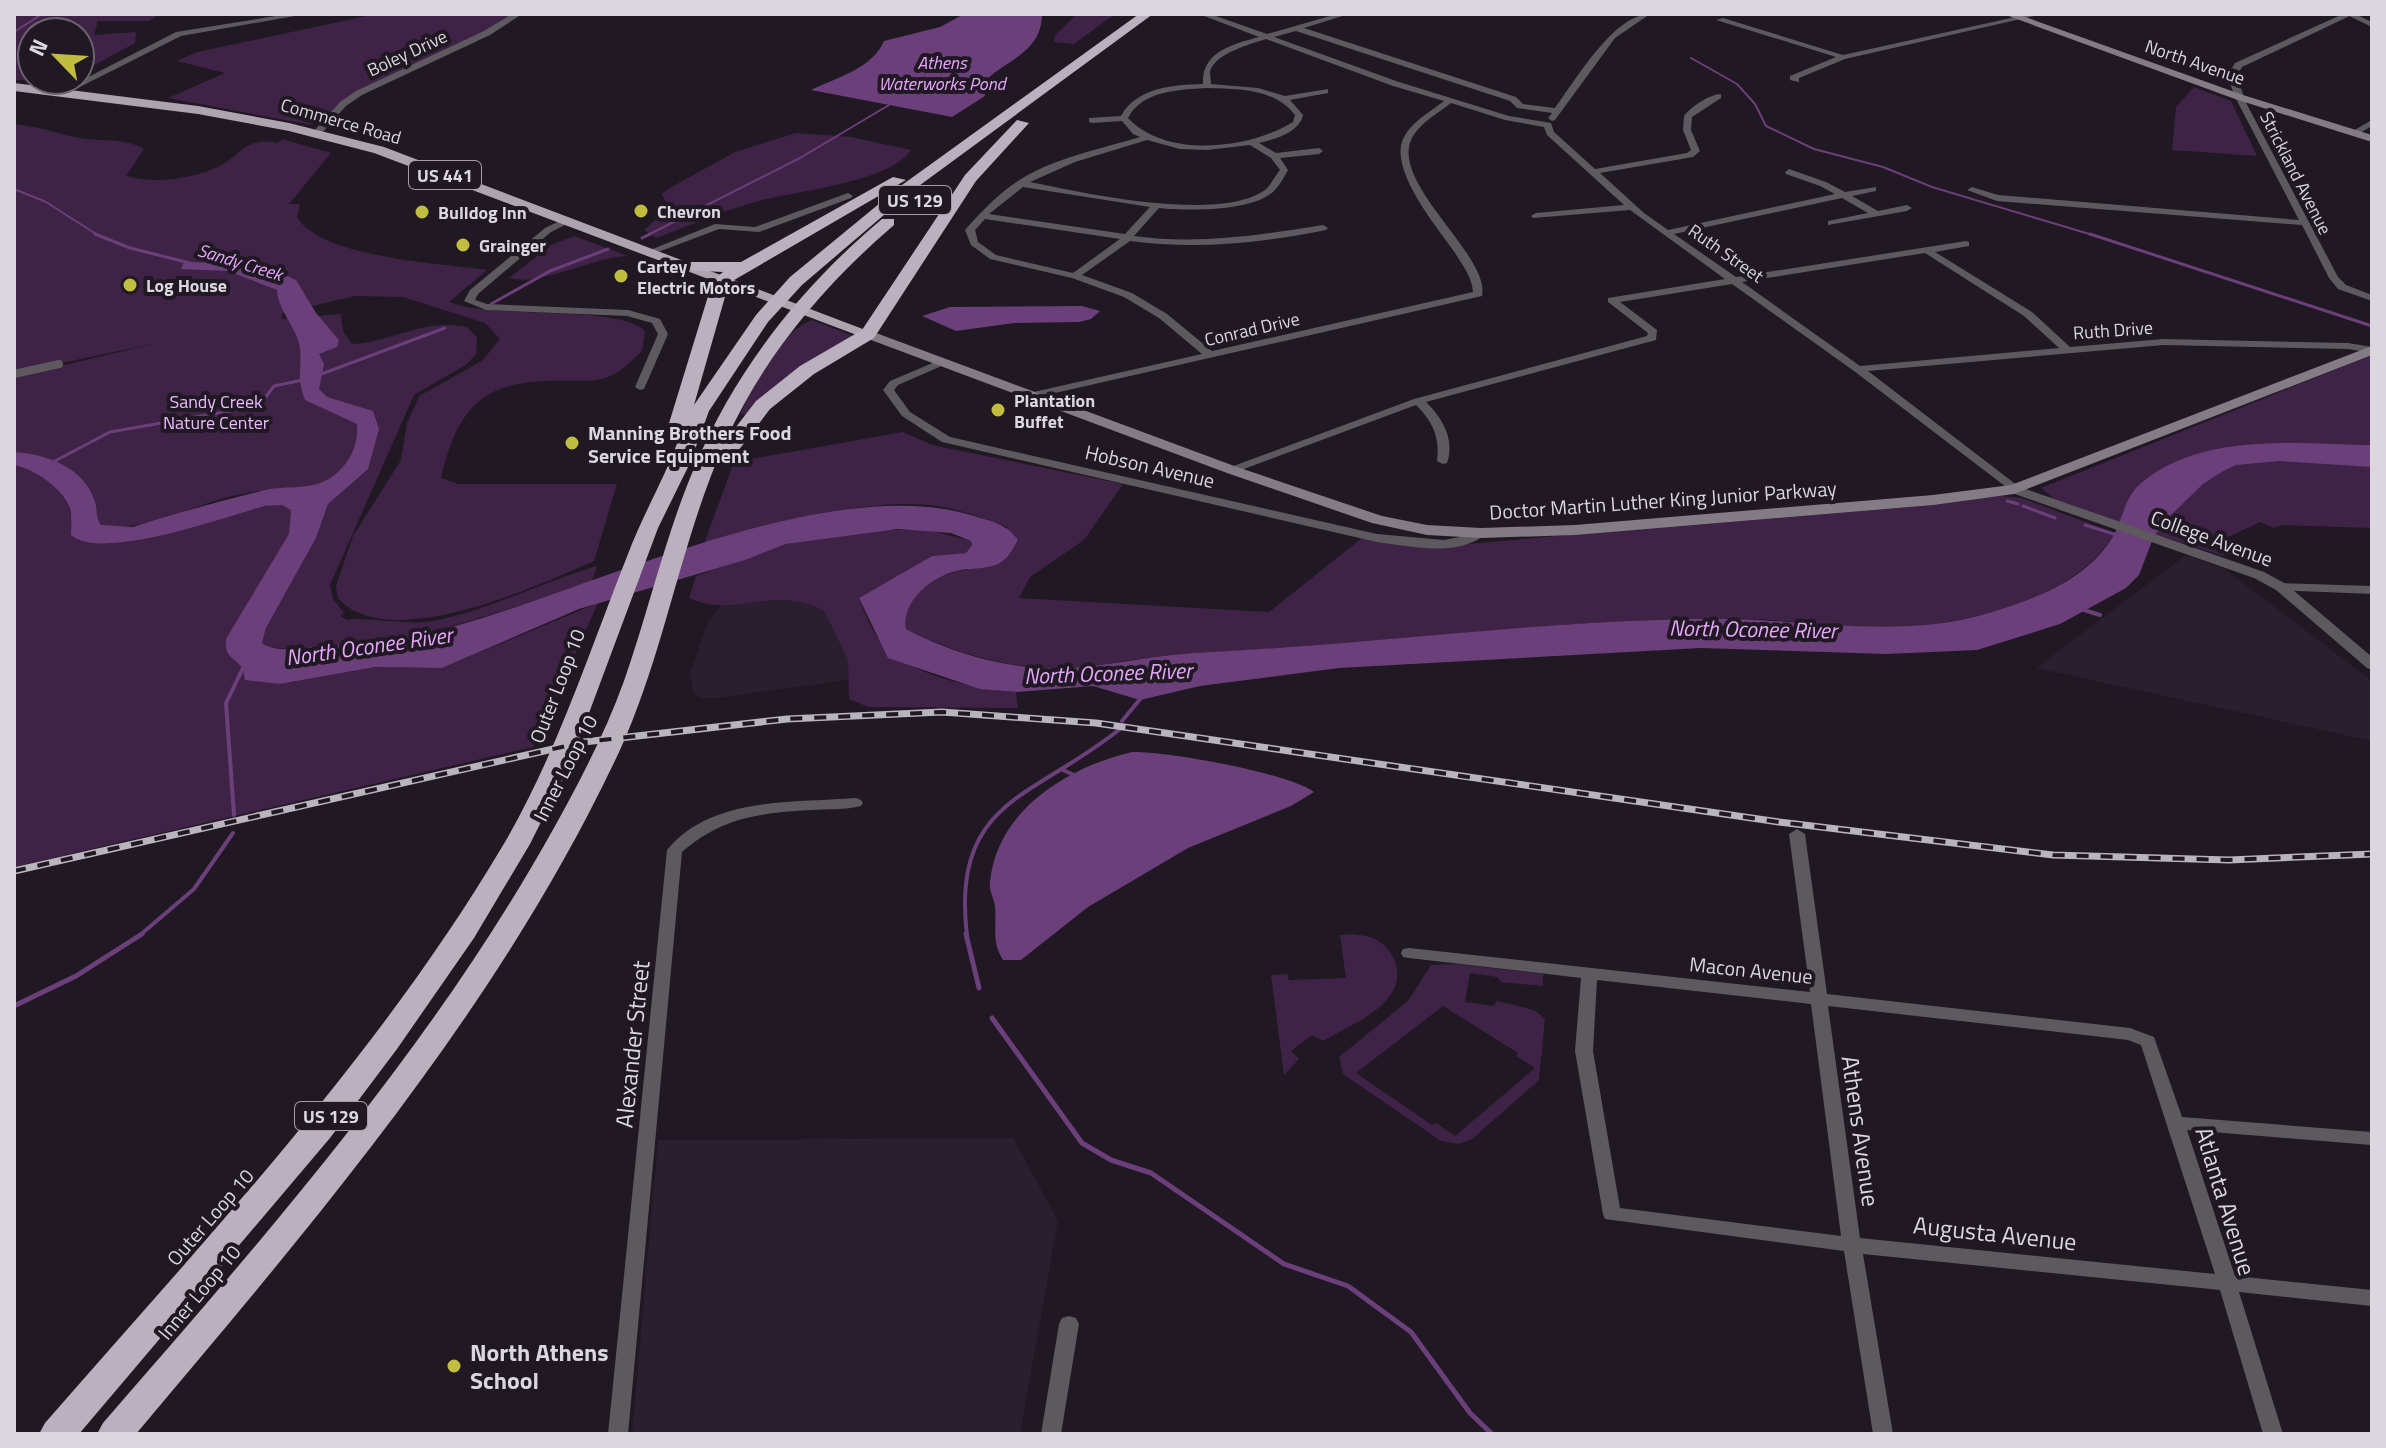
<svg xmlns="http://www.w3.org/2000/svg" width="2386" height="1448" font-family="'Titillium Web',sans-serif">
<rect width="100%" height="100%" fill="#201822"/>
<path fill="#2a1f2e" d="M2186 555 2223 568 2372 681V741L2036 668Z
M792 598 824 611 848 660V680L716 698H700L693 691 690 674 708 621 721 606Z
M1013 1138 1058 1221 1020 1434H632L658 1140Z"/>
<path fill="#3e2347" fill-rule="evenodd" d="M14 14H159L149 21H98L94 35 136 32 135 43 80 73V32H32V80L64 81 14 80Z
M376 14H515L487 32 387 77 312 125 168 98 225 73 177 61 197 52Z
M1077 14H1115L1074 44 1054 42 1055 35Z
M2194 87 2231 101 2257 156 2172 150 2176 107Z
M14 124C34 126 50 131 70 136 94 143 122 136 144 149L126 176C153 184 192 179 218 167 243 154 245 136 278 143L282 139 331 153 289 204H300L297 217C321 258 440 263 487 270L449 302C493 320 618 304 645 331L642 351C631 361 617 376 602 379 584 382 564 380 546 381 477 383 456 415 441 478L459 484H617L594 561C537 586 388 655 338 598L336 586 353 536 401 460 407 423 419 396 482 361 500 339 485 323 403 297 355 296 282 313V319L341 314 343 331 352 344C395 342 421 318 467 327L477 338 476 354 467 364 414 395 330 585 333 599 344 613 340 616 348 620C356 616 412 626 433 621 489 610 542 582 597 566L592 581C487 616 380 658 267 647L262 643 266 628 316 538 333 489C296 487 264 488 228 497 187 508 144 532 101 526 70 477 80 459 14 453V377L157 343 14 373Z
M796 133 851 137 911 150C890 183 792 191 755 202 722 211 689 226 656 238L644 230 669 208 662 194 668 189 735 152Z
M574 236 628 256C592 257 540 287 509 278L551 245Z
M812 320 853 336 747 414H740C756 382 778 334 812 320Z
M2372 355V528L2282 525 2273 528 2260 522 2220 541 2233 549 2224 556 2060 504 2041 488Z
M903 432 932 445 1123 484 1084 540 1030 577 1019 598 1269 612 1362 538 1435 547 2000 496 2022 498 2115 533C2081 588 2010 611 1949 622 1886 634 1819 623 1755 619 1722 618 1688 619 1655 620 1501 626 1347 646 1193 653 1143 655 1093 671 1043 668 996 665 948 650 906 629 901 598 939 571 967 570L1008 527C987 520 965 511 943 507 876 494 769 525 704 544L734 462Z
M14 465C34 469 62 488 69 508 72 515 71 526 71 534L77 539 310 499 239 663 243 669 280 684 375 667 442 668 598 603 533 747 14 867Z
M880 530H928L971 541 972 545 966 553 932 556 859 598C865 614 874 636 886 648 914 676 979 690 1016 692L1018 708 868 707 849 699 848 660 824 611C772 583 738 620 689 598L696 576 786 544Z
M1353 934C1373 936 1385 941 1394 959 1412 1002 1352 1024 1323 1041L1312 1035 1291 1051 1299 1059 1284 1075 1271 975 1287 974 1289 980 1346 978 1340 935Z
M1456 964 1543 974V986L1501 982 1497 977 1470 973 1465 1002 1494 1006 1497 1001 1534 1010 1545 1019 1539 1080 1472 1139 1459 1144 1441 1141 1343 1074 1339 1057 1408 1001 1431 965ZM1443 1006 1518 1053 1516 1056 1535 1068 1455 1136 1436 1123 1432 1125 1356 1073Z"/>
<path fill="#6b3f79" d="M964 14H1042C1042 53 1005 60 983 83L985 96 952 117 811 90C836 78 873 68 884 41L940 27Z
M184 262 227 263 281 273 296 280 316 313 339 340 337 347 319 354 324 364 319 389 327 397 373 411 379 429 368 469 328 504 316 538 266 628 262 643C274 653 300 648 315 647 361 646 408 639 452 627 596 588 833 469 977 517 995 522 1007 525 1018 540 1012 550 1009 558 998 564 987 569 973 568 961 570 935 574 901 600 906 629 948 651 999 667 1047 668 1095 670 1144 656 1193 653 1348 646 1502 625 1657 620 1690 619 1724 618 1758 620 1834 624 1914 636 1989 613 2035 599 2085 581 2112 538 2123 520 2124 498 2140 484 2201 431 2298 444 2372 445V467L2279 461 2236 465 2223 471 2203 484 2170 516 2154 536 2139 575 2126 588 2060 624 1977 650 1887 654 1701 648 1339 668 1200 686 1140 700 1093 686 1017 692 980 689 888 658 859 598 932 556 966 553 972 545 971 541 951 533 898 529 786 544 745 560 579 609 442 668 375 667 280 684 245 680 243 669C234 656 224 658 226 639L289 534 291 510 282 505 265 506C225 517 101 562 71 535 71 527 72 516 70 509 63 488 34 469 14 465V452C45 454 85 467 95 502 98 511 95 517 101 525L133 527C176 513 221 501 265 490 288 485 311 491 332 477 349 465 359 445 357 424L305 400C296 376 302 371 300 349 298 328 278 312 277 290L228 271 181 269Z
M1082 306 1100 311 1091 319 1079 322 1014 323 956 331 922 316 950 307Z
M1132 752C1167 751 1288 773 1314 792L1291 806 1188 848 1088 907 1021 960H1003C991 941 997 927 995 906 994 898 989 891 990 882 997 810 1068 767 1132 752Z"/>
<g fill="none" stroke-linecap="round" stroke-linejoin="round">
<path stroke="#6b3f79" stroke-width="2" d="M14 32 42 14
M1691 58 1737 84 1755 104 1766 126 1814 149 1883 167 1932 187 2096 236
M14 189 46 202 99 236
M646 236 800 158 889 105"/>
<path stroke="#6b3f79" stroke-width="3" d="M95 234 130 248 190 263
M2090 234 2372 326
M642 238 650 234
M491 304 550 271 608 249
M316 376 445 328
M53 462 110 432 259 406 274 386 303 380
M2007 501 2018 504
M2023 506 2055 518
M2085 525 2117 535"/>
<path stroke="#6b3f79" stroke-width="4" d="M2084 610 2100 615
M1122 721 1141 698
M1061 769 1078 777
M234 815 226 703 244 666
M139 936 194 889 233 833
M967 936C951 799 1033 799 1120 729"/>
<path stroke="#6b3f79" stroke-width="5" d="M966 934 979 988
M14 1006 76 976 142 934
M992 1018 1082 1143 1111 1160 1151 1173 1284 1264 1348 1286 1411 1332 1470 1413 1492 1434"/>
<path stroke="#5d595e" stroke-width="8" d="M14 374 59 364"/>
<path fill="#5d595e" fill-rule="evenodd" d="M288 14H306L181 36 66 94 59 92 176 32Z
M1199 14H1210L1267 34 1337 14H1349L1304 28 1516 97 1523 104 1555 108C1575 81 1614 14 1650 14L1615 38 1555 120 1552 121 1548 118 1552 113 1517 108 1510 101 1296 31 1274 37 1399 82 1509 116 1551 123 1554 132 1595 169 1687 153 1691 150 1683 130 1684 116C1692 106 1708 95 1721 94V98L1692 117 1691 130 1700 151 1693 157 1600 173 1644 213 1668 230 1835 194 1820 186 1786 174 1785 172 1789 169 1826 182 1845 192 1876 187V191L1852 196 1878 211 1907 205 1912 208 1907 211 1828 225V221L1868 213 1842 198 1674 234 1736 277 1966 241 1969 242V246L1935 252 2032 312 2070 347 2164 339 2348 343 2372 347V353L2348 349 2164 345 1868 371 2018 486V492L2014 493 1854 371 1732 284 1620 302 1657 330 1656 340 1426 402C1443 419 1455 439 1447 463L1443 464 1437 461C1440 437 1433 422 1416 405L1236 472H1228V468L1414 399 1647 336 1648 333 1608 302V298L1725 279 1630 210 1533 218 1531 216 1536 213 1624 205 1547 135 1544 127 1505 120 1451 103C1438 113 1422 122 1413 136 1386 181 1491 255 1482 296L1033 398 1029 397V393L1202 354 1159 318 1124 297 1072 278 990 259 971 245 965 230C980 213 999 193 1018 181 1053 158 1100 149 1140 137L1133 134 1122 121 1092 123 1089 122V118L1121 116C1137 87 1173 85 1203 84 1201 52 1233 44 1259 37ZM1266 39 1393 86 1444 101C1430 112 1411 122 1403 139 1389 171 1438 228 1455 253 1463 266 1472 277 1473 292L1212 351 1167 314 1132 293 1082 275 1130 241C1195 250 1262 243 1326 230L1328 228 1323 225C1260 235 1198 245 1134 236L1159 208C1187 211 1253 212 1274 191 1280 185 1284 177 1288 170L1280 158 1319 154 1323 151 1319 148 1276 153 1259 143C1275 139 1299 133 1303 115L1290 100 1328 93V89L1285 96 1258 88 1211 84C1211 82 1210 72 1210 71 1216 53 1251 44 1266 39ZM1207 88C1238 89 1274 88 1295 115L1293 122C1250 149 1166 159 1128 118 1143 90 1179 90 1207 88ZM1147 140 1180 149 1207 150 1250 145 1271 158 1280 170C1275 176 1271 185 1265 190 1218 223 1084 193 1030 182L1075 162ZM1023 187 1150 207 1125 234 989 214ZM985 219 1120 239 1073 273 996 255 978 242 975 230ZM1925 253 2024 316 2059 348 1860 366 1742 282Z
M2029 14H2043L1845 59 1799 78V82L1790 80V76L1836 57 1716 20 1723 18 1843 55Z
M2345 14H2355L2372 22V27Z
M2236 95 2243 97 2338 277 2346 285 2372 295V301L2338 289 2329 278 2302 225 1997 201 1967 190 1972 187 1998 195 2299 220 2235 97Z
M2372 120V126L2358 134 2351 132Z
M848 193 853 196 851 198 759 232 719 229 653 254 645 252 715 224 755 227Z
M566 218 569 219V223L551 232 478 294 475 300 487 304 628 310 660 319 668 334 644 389 640 390 635 387 658 334 652 323 627 316 486 310 464 301 470 290 545 228Z
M942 359 947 362 946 364 898 385 894 390 910 412 950 437 1377 534 1444 540 1465 536 1481 529 1487 533C1459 558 1411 546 1377 542L942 442 902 416 883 390 890 381Z
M2281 583 2372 586V594L2276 590 2275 587Z
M856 798 861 800 863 803 861 806C845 810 828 809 811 810 760 813 722 817 682 852L628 1434H608L667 850C711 796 794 803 856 798Z
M1797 829 1805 834 1827 994 2130 1028 2154 1037 2182 1117 2372 1132 2371 1145 2187 1130 2235 1276 2372 1290V1306L2239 1292 2283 1434H2263L2220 1290 1863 1254 1893 1434H1873L1844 1251 1605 1219 1603 1214 1575 1051 1581 978 1409 958 1403 957 1401 953 1403 949 1409 948 1810 992 1789 834ZM1597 980 1811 1004 1841 1236 1620 1208 1593 1051ZM1828 1006 2128 1040 2141 1045 2215 1274 1860 1238Z
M1069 1316 1076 1318 1079 1324 1061 1434H1041L1059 1324 1062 1318Z"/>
<path fill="#5d595e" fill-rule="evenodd" d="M512 14H522L490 35 362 95 346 106 321 134 313 132 340 102 356 91 484 31Z
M2343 14H2354L2242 67 2237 76 2244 97 2236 99 2227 76 2235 63Z
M2014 485 2264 572 2286 584 2372 657V670L2367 668 2276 590 2254 578 2009 492V486Z"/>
<path fill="#837c85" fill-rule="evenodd" d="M2003 14H2017L2243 95 2372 135V142L2235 99Z
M868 330 1237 467 1382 516 1427 525 1481 528 1575 525 1933 495 2011 485 2372 346V355L2014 494 1933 505 1575 535 1481 538 1427 535 1372 523 1227 473 863 337 861 334Z"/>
<path fill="#ada4b0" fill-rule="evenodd" d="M14 83 198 106 289 123 384 147 876 334 874 337H862L374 153 289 131 198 114 14 91Z"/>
<path fill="#bab0be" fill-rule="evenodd" d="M1139 14H1153L912 191 802 285 768 322 709 411 690 463 658 528 570 764 530 844 474 938 397 1049 330 1138 79 1434H39L45 1423C206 1238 376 1059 502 847 556 756 589 652 628 554 643 514 665 478 679 438L669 437 666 433 713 280 723 272 681 270V262H741L893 177 906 180 729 283 694 405 756 315 790 277 902 185Z
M1017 120 1029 123 976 181 874 338 814 374 770 409 729 463H716C678 557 662 658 620 750 501 1005 316 1220 136 1434H97L103 1423C267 1234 433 1046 555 826 581 779 606 731 624 681 649 610 665 536 695 466 736 369 802 286 882 219H894V225C824 285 764 356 726 440L756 401 800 366 862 330 965 175Z"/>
<defs>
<path id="rail" d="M14 871 584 742 787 719 942 712 1096 723 1779 822 2053 855 2229 860 2372 854"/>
</defs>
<use href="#rail" stroke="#bab4bc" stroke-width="7"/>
<use href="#rail" stroke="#201822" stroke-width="4" stroke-dasharray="12" stroke-linecap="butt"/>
</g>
<g fill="#c1bd40" stroke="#201822" stroke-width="3">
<circle cx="641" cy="211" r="8"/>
<circle cx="422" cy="212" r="8"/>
<circle cx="463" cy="245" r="8"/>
<circle cx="621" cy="276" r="8"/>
<circle cx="130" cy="285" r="8"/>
<circle cx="998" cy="410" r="8"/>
<circle cx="572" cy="443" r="8"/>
<circle cx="454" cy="1366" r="8"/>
</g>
<g text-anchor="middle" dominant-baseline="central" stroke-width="8" stroke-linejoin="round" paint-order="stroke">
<g font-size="18" fill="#dcd7de" stroke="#201822">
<text transform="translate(407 53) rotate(-25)">Boley Drive</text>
<text transform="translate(2195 62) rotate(19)">North Avenue</text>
<text transform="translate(341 121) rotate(16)">Commerce Road</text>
<text transform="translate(2296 173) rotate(63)">Strickland Avenue</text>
<text transform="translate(1726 253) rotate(35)">Ruth Street</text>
<text transform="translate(1252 329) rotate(-13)">Conrad Drive</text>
<text transform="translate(2113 330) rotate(-4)">Ruth Drive</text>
</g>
<g font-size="18" font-style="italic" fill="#e6a6fb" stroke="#201822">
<text x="942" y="62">Athens<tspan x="942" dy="21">Waterworks Pond</tspan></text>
<text transform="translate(240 262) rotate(17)">Sandy Creek</text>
</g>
<g fill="#201822" stroke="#a49ea6" stroke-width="2">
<rect x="409" y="161" width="72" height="28" rx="6"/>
<rect x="879" y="186" width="72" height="28" rx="6"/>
<rect x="295" y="1102" width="72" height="28" rx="6"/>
</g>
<g font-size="18" font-weight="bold" fill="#dcd7de">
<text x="445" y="175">US 441</text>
<text x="915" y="200">US 129</text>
<text x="331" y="1116">US 129</text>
</g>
<g font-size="18" font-weight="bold" fill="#dcd7de" stroke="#201822" text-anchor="start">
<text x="657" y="211">Chevron</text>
<text x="438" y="212">Bulldog Inn</text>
<text x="479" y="245">Grainger</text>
<text x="637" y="266">Cartey<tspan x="637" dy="21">Electric Motors</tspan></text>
<text x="146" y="285">Log House</text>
<text x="1014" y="400">Plantation<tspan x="1014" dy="21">Buffet</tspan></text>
</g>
<g font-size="18" fill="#edbafe" stroke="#201822">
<text x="216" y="401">Sandy Creek<tspan x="216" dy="21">Nature Center</tspan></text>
</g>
<g font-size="20" font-weight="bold" fill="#dcd7de" stroke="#201822" text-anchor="start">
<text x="588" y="432">Manning Brothers Food<tspan x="588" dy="23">Service Equipment</tspan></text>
</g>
<g font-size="20" fill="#dcd7de" stroke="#201822">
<text transform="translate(1150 466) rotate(13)">Hobson Avenue</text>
<text transform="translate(1663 500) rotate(-4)">Doctor Martin Luther King Junior Parkway</text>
<text transform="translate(2212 538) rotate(20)">College Avenue</text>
<text transform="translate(557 686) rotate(-69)">Outer Loop 10</text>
<text transform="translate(565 768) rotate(-63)">Inner Loop 10</text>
<text transform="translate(1751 970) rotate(6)">Macon Avenue</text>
<text transform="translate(210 1217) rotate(-49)">Outer Loop 10</text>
<text transform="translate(199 1292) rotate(-50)">Inner Loop 10</text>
</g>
<g font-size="22" font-style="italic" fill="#e6a6fb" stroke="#201822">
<text transform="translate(1753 629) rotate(1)">North Oconee River</text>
<text transform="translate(369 646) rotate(-8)">North Oconee River</text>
<text transform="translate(1108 673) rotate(-2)">North Oconee River</text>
</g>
<g font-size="24" fill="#dcd7de" stroke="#201822">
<text transform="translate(632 1044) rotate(-84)">Alexander Street</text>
<text transform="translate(1861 1131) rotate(82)">Athens Avenue</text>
<text transform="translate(2226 1201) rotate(73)">Atlanta Avenue</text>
<text transform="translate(1995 1233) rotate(6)">Augusta Avenue</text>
</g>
<g font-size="24" font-weight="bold" fill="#dcd7de" stroke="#201822" text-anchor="start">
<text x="470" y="1352">North Athens<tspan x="470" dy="28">School</tspan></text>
</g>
</g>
<rect width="2386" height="1448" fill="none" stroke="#dcd7de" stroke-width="32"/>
<g transform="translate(56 56) rotate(295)"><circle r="38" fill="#201822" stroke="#6b646d" stroke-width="2"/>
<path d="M0-6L14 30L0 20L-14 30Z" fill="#c1bd40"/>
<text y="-12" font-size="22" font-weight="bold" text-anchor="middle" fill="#dcd7de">N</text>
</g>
</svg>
